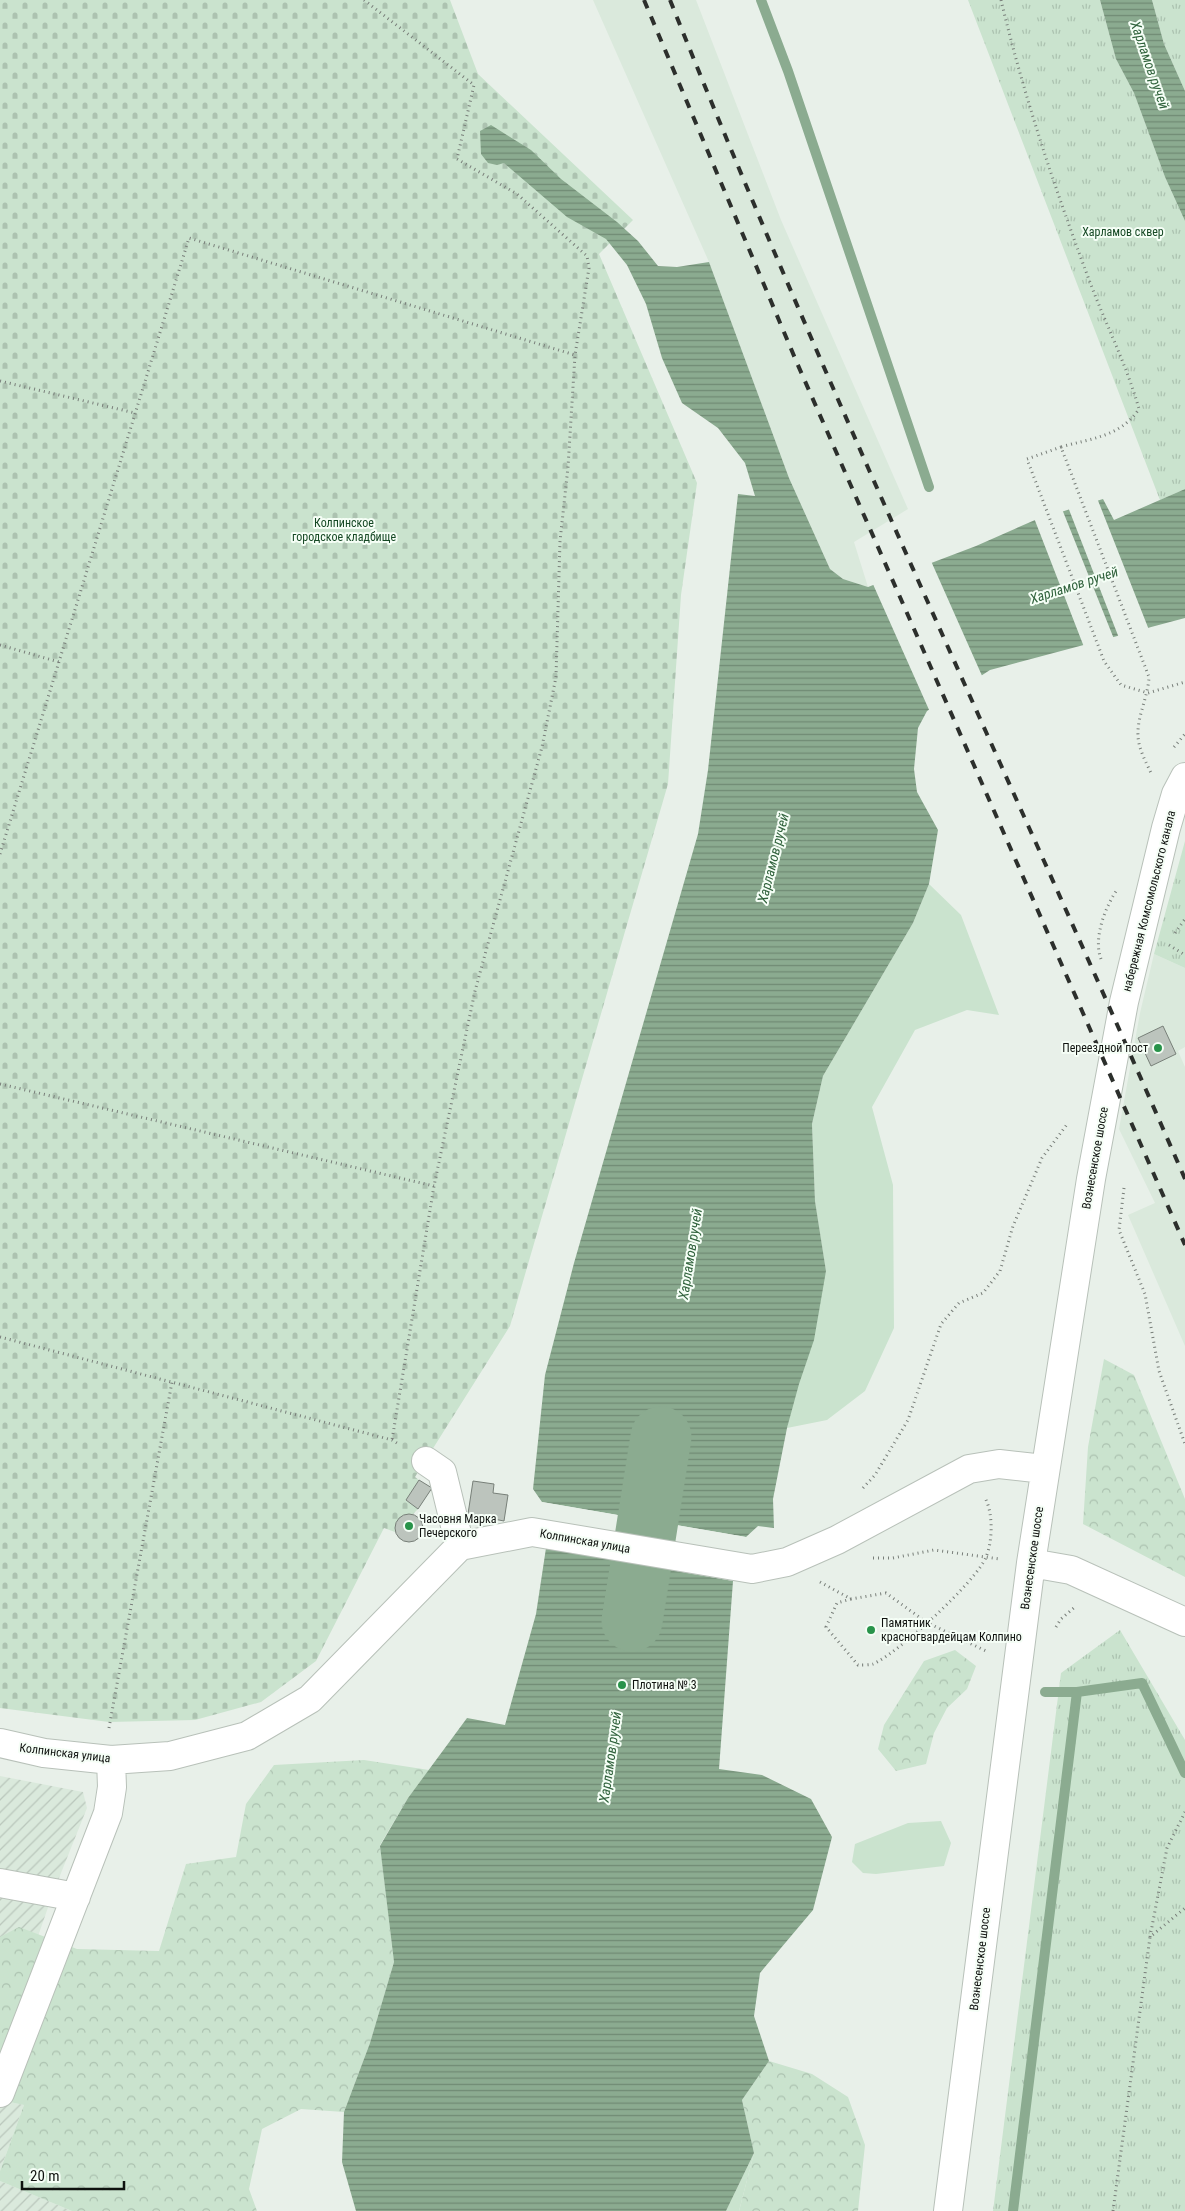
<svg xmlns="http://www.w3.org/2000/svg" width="1185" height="2211" font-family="'Roboto Condensed',sans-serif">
<defs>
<pattern id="industrial-furrows" width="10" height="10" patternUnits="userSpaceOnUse" patternTransform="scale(1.25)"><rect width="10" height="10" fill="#dae9dc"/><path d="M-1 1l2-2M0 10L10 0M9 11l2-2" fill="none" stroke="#bac7bc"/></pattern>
<pattern id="forest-crowns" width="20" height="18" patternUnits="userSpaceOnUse" patternTransform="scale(1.25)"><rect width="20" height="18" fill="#cae3ce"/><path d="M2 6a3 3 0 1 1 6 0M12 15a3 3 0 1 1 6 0" fill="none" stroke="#acc2b0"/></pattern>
<pattern id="cemetery-stones" width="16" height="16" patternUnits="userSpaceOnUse" patternTransform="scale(1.25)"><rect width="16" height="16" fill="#cae3ce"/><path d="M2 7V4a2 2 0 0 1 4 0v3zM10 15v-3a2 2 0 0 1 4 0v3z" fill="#acc2b0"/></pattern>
<pattern id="park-tufts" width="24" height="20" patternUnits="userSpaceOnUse" patternTransform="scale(1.25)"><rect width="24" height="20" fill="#cae3ce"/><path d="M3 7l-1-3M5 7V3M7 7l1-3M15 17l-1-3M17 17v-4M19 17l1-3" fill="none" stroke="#acc2b0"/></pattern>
<pattern id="water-rules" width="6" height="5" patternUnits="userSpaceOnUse" patternTransform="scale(1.25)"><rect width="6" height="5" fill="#8bab90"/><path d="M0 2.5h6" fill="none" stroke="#708a74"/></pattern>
</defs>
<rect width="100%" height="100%" fill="#e8f0e9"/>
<path fill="#dae9dc" d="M593 0H696L781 220 908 509 854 542 868 587 843 579 830 569 789 478 709 262Z
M1154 954 1185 968V1047L1178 1051 1185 1067V1346L1128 1215 1155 1203 1119 1129 1140 1013Z"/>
<path fill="url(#industrial-furrows)" d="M0 1776 83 1792 87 1808 53 1893 0 2046Z
M0 2100 24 2105 0 2171Z
M0 2181 72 2211H0Z"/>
<path fill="#cae3ce" d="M929 884 961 915 999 1015 967 1010 915 1030 872 1107 893 1185 894 1328 865 1391 827 1420 787 1428 826 1271 815 1201 812 1124 823 1076 913 923Z
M941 1821 951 1843 944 1866 876 1874 863 1873 852 1862 855 1844 908 1823Z
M754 2153 739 2211H726Z"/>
<path fill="url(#forest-crowns)" d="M1104 1359 1134 1375 1185 1499V1577L1083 1524 1088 1447Z
M955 1650 976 1666 967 1689 947 1708 934 1733 926 1764 896 1771 878 1749 884 1725 924 1661Z
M364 1760 429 1770 408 1798 380 1845 394 1962 370 2043 344 2112 301 2109 262 2129 249 2189 257 2211H72L0 2181V2171L24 2105 0 2100V1937L19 1927 77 1949 159 1951 186 1864 236 1857 246 1804 274 1765Z
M769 2061 812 2074 848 2097 865 2145 858 2211H739L754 2153 742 2100Z"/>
<path fill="url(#cemetery-stones)" d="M0 0H450L478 74 633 220 599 254 697 483 681 595 668 784 510 1326 415 1477 419 1480 406 1500 418 1509 413 1514 403 1515 396 1522 395 1532 384 1528 316 1661 261 1702 195 1720 109 1722 0 1708Z"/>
<path fill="url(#park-tufts)" d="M968 0H1100L1116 59 1134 93 1165 177 1185 221V489L1160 500Z
M1152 0H1185V91L1164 44Z
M1185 841V968L1154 954Z
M1120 1630 1185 1740V2211H993L1061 1673Z"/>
<path fill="url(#water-rules)" d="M1100 0H1152L1164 44 1185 91V221L1165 177 1134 93 1116 59Z
M491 125 531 150 561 179 617 222 638 241 658 266 677 267 709 262 789 478 830 569 843 579 868 587 976 546 1035 520 1103 499 1114 520 1185 489V618L990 670 927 711 918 728 914 769 917 792 938 830 929 884 913 923 823 1076 812 1124 815 1201 826 1271 814 1340 799 1384 787 1428 773 1499 774 1528 758 1526 746 1537 542 1502 533 1489 545 1375 574 1263 698 834 708 770 738 494 755 496 745 463 718 428 682 403 662 358 646 304 627 265 606 239 567 217 504 163 497 165 488 163 481 154 480 131Z
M546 1548 733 1581 719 1769 762 1775 811 1799 832 1837 813 1910 760 1973 754 2016 769 2061 742 2100 754 2153 726 2211H356L342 2162 344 2112 370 2043 394 1962 380 1846 408 1798 467 1718 505 1725 536 1614Z"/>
<path fill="#e8f0e9" d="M1097 498 1149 630 1119 638 1068 507Z
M1062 509 1114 639 1084 647 1034 518Z
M931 561 983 678 930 712 872 582Z
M542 1502 746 1537 745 1539 542 1505Z"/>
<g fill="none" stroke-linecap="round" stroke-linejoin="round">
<path stroke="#8bab90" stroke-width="10" d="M761 0 788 71 929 487
M1045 1692H1077L1142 1683 1185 1773
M1013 2211 1077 1692"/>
<path stroke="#8bab90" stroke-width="61" d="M632 1621 661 1437"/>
</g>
<path fill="#bcc4bd" stroke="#788079" d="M1163 1026 1176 1054 1151 1066 1138 1038Z
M419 1480 432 1488 418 1509 406 1500Z
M473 1481 494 1484 493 1493 508 1495 504 1521 468 1514Z
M395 1528a14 14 0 1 1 28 0a14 14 0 1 1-28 0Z"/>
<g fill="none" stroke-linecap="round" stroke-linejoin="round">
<defs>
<path id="minor" d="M426 1461 442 1472 460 1546
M1031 1563 1071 1570 1185 1622
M0 1743 44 1753 111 1760 170 1756 247 1736 310 1699 460 1546 532 1532 752 1569 787 1562 837 1540 969 1469 999 1464 1044 1469
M0 1883 76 1897
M0 2093 108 1813 112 1787 111 1760
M948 2211 1031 1563 1091 1179 1124 1002 1166 828 1176 794 1185 777"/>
</defs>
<use href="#minor" stroke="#b8c1b9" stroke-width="30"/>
<path stroke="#787e79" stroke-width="3" stroke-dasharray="1 4" stroke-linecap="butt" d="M364 0 474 85 457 159 517 194 587 256 589 268 575 355 568 467 560 541 556 677 542 747 475 991 434 1186 392 1440
M1001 0C1024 97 1056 192 1091 285 1107 327 1127 366 1139 409 1120 437 1092 438 1061 447L1149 677C1148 697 1137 717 1138 735 1138 748 1146 762 1151 773
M0 381 135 413
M1061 447 1027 459 1104 661 1121 685 1148 693 1185 682
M0 645 59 662
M1174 747 1185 734
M0 854 189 238 575 355
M1175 933 1185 919
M1169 945 1185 955
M1101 959C1093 939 1105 907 1117 890
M0 1084 434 1186
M1124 1188 1119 1230 1145 1294 1159 1371 1185 1444
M0 1337 392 1440 400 1445
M863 1488 875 1475 908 1420 941 1324 959 1303 983 1293 1000 1271 1013 1226 1042 1158 1068 1123
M873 1558H893L934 1550 1000 1559
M820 1582 851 1599 886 1593 926 1622 988 1652
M851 1599 837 1603 826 1627 858 1665C862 1665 869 1665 873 1664 897 1654 977 1581 986 1557 993 1541 993 1512 985 1498
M1056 1627 1061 1619 1076 1606
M109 1728 172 1382
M1150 1937 1167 1848 1185 1812
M1113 2211 1150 1937 1185 1908"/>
<use href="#minor" stroke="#fff" stroke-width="28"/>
<path stroke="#2c2f2c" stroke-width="4" stroke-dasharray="9 9" stroke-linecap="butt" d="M644 0 797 363 1185 1245
M670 0C829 398 1014 786 1185 1179"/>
</g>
<g fill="#28934a" stroke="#f5fef6" stroke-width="2">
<circle cx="1158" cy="1048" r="5"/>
<circle cx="409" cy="1526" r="5"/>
<circle cx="871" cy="1630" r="5"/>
<circle cx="622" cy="1685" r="5"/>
</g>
<g text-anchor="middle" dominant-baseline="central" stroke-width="4" stroke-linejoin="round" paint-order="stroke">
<g font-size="12" fill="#154824" stroke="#f5fef6">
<text x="1123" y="232">Харламов сквер</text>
<text x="344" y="523">Колпинское<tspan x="344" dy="14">городское кладбище</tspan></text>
</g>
<g font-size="12" fill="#0f120f" stroke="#f5fef6">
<text transform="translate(1149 901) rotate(-76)">набережная Комсомольского канала</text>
<text transform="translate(1095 1158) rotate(-80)">Вознесенское шоссе</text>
<text transform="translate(585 1541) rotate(10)">Колпинская улица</text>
<text transform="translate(1032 1558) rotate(-82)">Вознесенское шоссе</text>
<text transform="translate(65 1753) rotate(7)">Колпинская улица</text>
<text transform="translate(980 1959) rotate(-83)">Вознесенское шоссе</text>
</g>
<g font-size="12" fill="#0f120f" stroke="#f5fef6" text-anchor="start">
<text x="1148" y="1048" text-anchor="end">Переездной пост</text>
<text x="419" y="1519">Часовня Марка<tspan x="419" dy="14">Печерского</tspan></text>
<text x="881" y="1623">Памятник<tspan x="881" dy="14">красногвардейцам Колпино</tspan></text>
<text x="632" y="1685">Плотина № 3</text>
</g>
<g font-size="14" font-style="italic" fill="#31633d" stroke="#f5fef6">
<text transform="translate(1150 65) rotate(71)">Харламов ручей</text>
<text transform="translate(1074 585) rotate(-18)">Харламов ручей</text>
<text transform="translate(773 858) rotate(-76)">Харламов ручей</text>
<text transform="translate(690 1254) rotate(-81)">Харламов ручей</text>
<text transform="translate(610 1757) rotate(-82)">Харламов ручей</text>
</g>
</g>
<path d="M22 2181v8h102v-8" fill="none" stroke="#0f120f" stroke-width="2.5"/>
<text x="30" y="2181" font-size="15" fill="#0f120f" stroke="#f5fef6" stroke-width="4" paint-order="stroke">20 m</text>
</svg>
